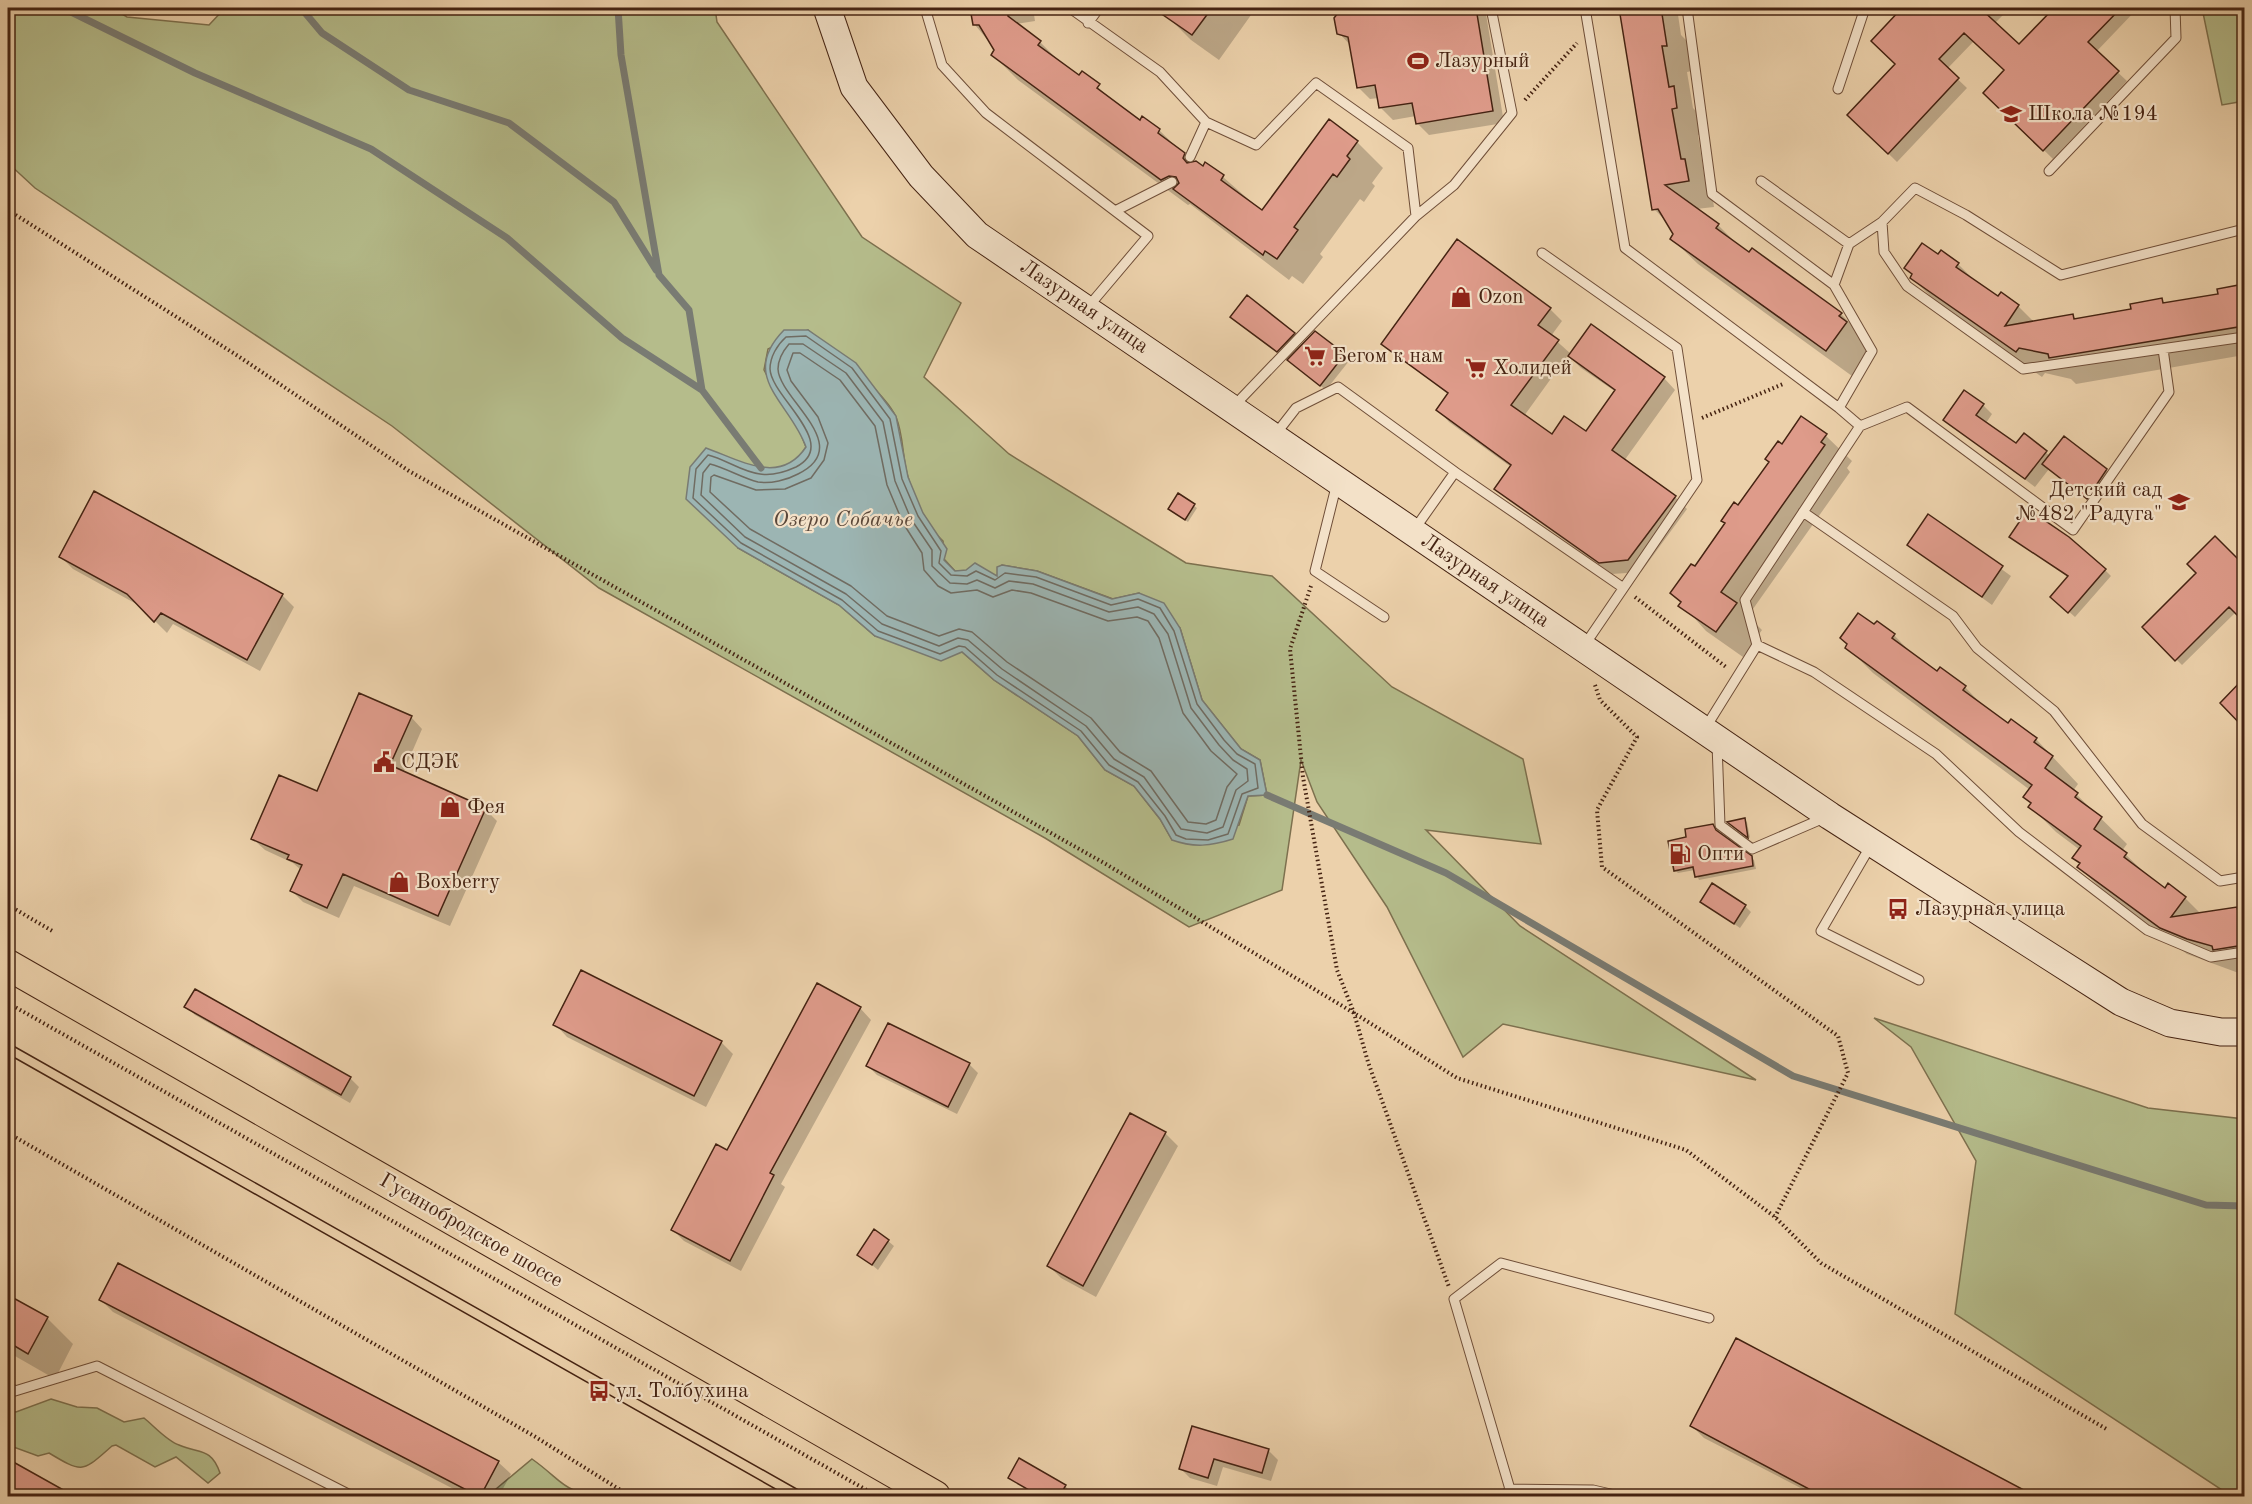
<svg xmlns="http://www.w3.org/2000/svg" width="2252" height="1504" font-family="'Old Standard TT',serif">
<rect width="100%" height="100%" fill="#ecd1ab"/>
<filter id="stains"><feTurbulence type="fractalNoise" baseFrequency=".00333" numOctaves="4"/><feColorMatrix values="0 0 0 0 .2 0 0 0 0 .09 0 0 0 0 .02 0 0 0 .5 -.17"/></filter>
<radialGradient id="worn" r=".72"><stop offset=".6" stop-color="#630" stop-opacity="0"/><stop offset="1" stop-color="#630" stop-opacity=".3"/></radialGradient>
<path fill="#b5bc8b" stroke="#7d704e" stroke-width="1.5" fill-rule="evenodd" d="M8 8H112L127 17 209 25 225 8H715L717 22 862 237 961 303 924 377 1009 454 1186 563 1272 576 1392 687 1523 759 1541 844 1426 830 1520 926 1756 1080 1503 1024 1463 1057 1387 907 1317 802 1301 760 1282 890 1189 927 1045 838 599 588 392 426 35 188 8 163ZM808 330C830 348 886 393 896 417 904 436 902 458 908 477 914 498 926 526 943 541L944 559 955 571 998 576 1002 565 1037 571 1113 599 1139 593 1180 628 1202 700 1241 749 1260 760 1267 795 1248 796 1239 825 1172 840 1160 819 1134 786 1105 770 1078 736 994 680 961 651 875 636 839 605 738 548 783 467 798 459 806 447 797 425 784 407 764 370 768 349Z
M2202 8H2244V101L2222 105Z
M1874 1018 2148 1108 2244 1119V1496H2231L1955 1314 1976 1161 1911 1047Z
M51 1399 77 1407 97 1408 124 1422 144 1418C154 1426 167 1441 179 1445 199 1454 211 1447 220 1473L208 1483 176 1457 155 1467 116 1445 112 1446C82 1472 84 1474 49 1453L38 1456 8 1445V1410L16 1412Z
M532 1459C566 1483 562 1495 607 1493L609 1496H492L496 1489Z"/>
<path fill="#9cb5b3" stroke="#797b73" stroke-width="1.5" d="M784 330H808L856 363 896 416 908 477 923 513 947 549 944 560 955 571 966 570 975 563 997 576V567L1002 565 1037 571 1112 599 1139 593 1164 603 1180 628 1202 700 1241 749 1260 760 1267 795 1248 796 1233 839C1211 846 1194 848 1172 840L1160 819 1134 786 1105 770 1078 736 994 680 962 652 941 661 875 636 839 605 738 548 686 499 690 467 706 448C740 460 780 486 806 447 790 402 738 377 784 330Z"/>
<path fill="#0003" fill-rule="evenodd" d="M972 8H1033L1035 21 1016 24 1040 42 1062 64 1079 77 1082 73 1121 108 1140 122 1159 130 1193 163 1223 177 1263 212 1357 142 1383 168 1372 183 1375 186 1364 202 1360 199 1320 254 1323 257 1303 284 1292 276 1289 280 1190 204 1188 205 1018 80 993 55 996 50 975 25Z
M1169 8H1256L1219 60 1191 40 1165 14Z
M1344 8H1485L1504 123 1429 135 1417 123 1416 116 1393 120 1381 108 1379 98 1370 99 1358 87 1351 46 1339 33 1335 19Z
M1621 8H1677L1681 35 1687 41 1692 71 1687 72 1693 108 1699 114 1703 134 1698 135 1705 180 1711 186 1714 207 1696 209 1718 225 1739 246 1841 314 1867 340 1872 349 1852 376 1698 264 1672 239 1675 234 1670 225 1654 209Z
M1904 8H2010L1995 23 2019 46 2056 8H2138L2096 52 2127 81 2053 159 1985 93 2006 71 1974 41 1947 69 1967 88 1897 162 1849 115 1897 64 1873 41Z
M1938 256 1958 264 1978 284 1998 298 2018 306 2034 322 2073 316 2077 320 2133 310 2161 300 2166 304 2219 295V290L2244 286V355L2076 384 2071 379 2045 373 2042 377 1938 304 1912 278Z
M1550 309 1562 321 1551 336 1571 354 1664 378 1675 390 1624 461 1675 497 1687 509 1641 572 1612 574 1508 500 1496 489 1511 467 1449 422 1438 410 1449 395 1382 343ZM1568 355 1581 368 1616 392 1586 434 1552 436 1524 416Z
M1238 322 1294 334 1299 340 1283 356Z
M1344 355 1349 361 1326 390 1295 366Z
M1983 405 1992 414 1986 423 2016 445 2024 435 2050 456 2106 470 2115 479 2096 507 2049 469 2035 487 1945 419Z
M1802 418 1826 436 1852 461 1847 468 1850 472 1748 616 1762 630 1743 657 1706 631 1672 593 1695 569Z
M1179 495 1197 508 1188 522 1172 511Z
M1928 516 2011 576 1992 605 1909 545Z
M2011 537 2105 570 2111 576 2075 617 2058 602 2069 577Z
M61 557 282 595 294 607 260 671 173 624 167 633 140 606 73 569Z
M2244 561V620L2236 612 2182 665 2144 627Z
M1874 626 1894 635 1916 658 1937 673 1965 687 1987 710 2008 725 2036 739 2078 784 2073 791 2127 844 2122 851 2149 877 2165 890 2185 898 2201 914 2237 908 2244 912V975L2187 954 2105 893 2079 867 2081 864 2074 858 2080 850 2056 832 2030 806 2032 804 2025 797 2030 790 1873 673 1847 647Z
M2244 680V726L2222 703Z
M411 717 422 729 403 773 485 809 497 821 450 926 354 886 339 918 303 902 292 891 301 870 293 863 265 850 253 839 318 793Z
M1744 819 1747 822 1750 838 1730 822Z
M1713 825 1718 834 1754 860 1756 869 1699 880 1695 870 1678 873 1675 870 1688 838Z
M1702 902 1745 906 1751 912 1740 928Z
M186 1006 350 1078 359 1087 350 1103 195 1015Z
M860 1008 871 1020 781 1184 785 1187 741 1271 684 1241 673 1230 727 1152Z
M555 1024 721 1042 733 1054 706 1107 567 1037Z
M969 1064 978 1073 957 1114 877 1075 868 1066Z
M1131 1115 1166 1134 1178 1146 1096 1297 1061 1278 1049 1266Z
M888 1241 894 1246 878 1270 859 1254Z
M8 1297 47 1318 73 1344 55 1379 8 1352Z
M101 1300 498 1462 511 1474 499 1496H467L113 1312Z
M1692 1426 2034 1496H1816L1704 1438Z
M1193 1428 1269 1451 1278 1460 1271 1481 1223 1467 1217 1486 1190 1478 1181 1469Z
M1010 1477 1065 1486 1071 1492 1068 1496H1039Z"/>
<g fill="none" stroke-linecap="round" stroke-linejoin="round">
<path stroke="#706c62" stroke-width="1.5" d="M806 336 852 368 890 419 902 479 918 516 941 551 939 563 951 575 967 576 976 571 995 580 1005 573 1036 577 1111 605 1138 599 1160 608 1174 631 1197 704 1224 740 1237 754 1255 764 1258 788 1242 794 1228 834 1208 840 1186 839 1176 835 1165 816 1138 782 1109 765 1081 731 997 675 965 647 959 646 940 654 878 631 842 600 741 543 693 498 696 469 708 455C725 459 742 472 760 474 772 476 785 472 796 467 841 444 771 397 770 369 770 357 777 345 786 337Z
M789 344H803L846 373 883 422 895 481 911 519 932 550V566L950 583 967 584 977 580 995 588 1009 581 1033 584 1109 612 1138 607 1154 614 1168 634 1191 708 1219 745 1233 760 1247 769 1248 781 1236 790 1223 827 1207 833 1181 829 1144 777 1114 759 1086 726 1002 669 968 640 958 638 939 646 882 624 846 594 745 537 701 495 703 473 710 464C726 468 742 478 758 482 771 484 787 480 798 474 856 446 779 399 778 369 778 359 783 351 789 344Z
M793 353H800L840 380 875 426 887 485 903 523 922 553 924 570 938 586 951 593 977 590 993 597 1012 590 1031 593 1108 621 1137 617 1148 621 1159 638 1183 713 1211 751 1237 774 1227 787 1216 820 1206 824 1188 822 1151 771 1120 752 1091 718 1007 662 972 632 959 629 939 636 887 616 851 586 750 529 710 492 711 477 714 475 756 490 785 489 811 478 824 460 828 443 818 417 791 381 787 370Z"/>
<path stroke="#797b73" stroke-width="7" d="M63 8 195 73 371 149 507 238 622 338 702 390
M301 8 322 33 409 90 509 123 614 202 656 270
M618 8 621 55 659 275 689 310 702 390 761 468
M1267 795 1446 873 1793 1076 2206 1205 2244 1206"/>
</g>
<path fill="#de9b8a" stroke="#452312" stroke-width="1.5" d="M970 8H1007L1008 16 1041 41 1038 45 1079 75 1082 71 1100 84 1097 88 1140 120 1142 116 1160 129 1158 133 1185 153 1183 158 1187 163 1196 161 1203 166 1205 162 1224 175 1221 180 1262 210 1329 119 1358 141 1347 156 1350 159 1337 177 1333 174 1294 227 1298 230 1277 259 1265 251 1263 255 1173 189 1179 183 1176 177 1169 176 1161 180 991 55 994 50 979 25H973Z
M1153 8H1212L1192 35Z
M1342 8H1476L1493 111 1416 124 1412 103 1379 108 1375 85 1357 88 1348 37 1337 34 1334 18Z
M1619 8H1656L1657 14H1662L1667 46H1662L1669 87 1674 86 1677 108 1672 109 1681 159H1685L1689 181 1665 185 1719 224 1716 228 1749 252 1752 248 1842 313 1839 316 1847 322 1826 351 1670 239 1673 234 1658 209 1652 210Z
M1902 8H1980L2019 44 2054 8H2121L2088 42 2119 71 2043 151 1983 93 2004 70 1964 33 1939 59 1959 78 1888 154 1847 115 1895 64 1871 41Z
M1457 239 1551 308 1538 325 1559 340 1511 405 1552 434 1564 416 1586 431 1615 390 1568 356 1591 324 1665 377 1612 450 1676 496 1628 560 1599 563 1494 489 1511 465 1436 410 1448 393 1381 344Z
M1922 243 1938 254 1941 250 1959 263 1956 267 1998 296 2001 292 2019 305 2005 326 2073 314 2074 319 2131 309 2130 304 2162 298 2163 303 2218 294 2217 289 2244 284V326L2049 358 2048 354 2019 348 2016 352 1910 278 1912 274 1904 268Z
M1247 295 1295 333 1277 352 1230 317Z
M1315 331 1345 354 1320 386 1287 360Z
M1964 390 1984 404 1976 415 2016 443 2024 433 2047 451 2025 479 1943 420Z
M1801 416 1827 434 1821 442 1825 445 1721 592 1737 603 1716 632 1678 606 1681 602 1670 593 1691 564 1695 566 1725 523 1721 521 1734 502 1738 505 1769 462 1765 459 1778 441 1782 444Z
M2064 436 2107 469 2087 499 2042 464Z
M94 491 283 594 247 660 161 613 154 622 127 594 59 557Z
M1178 493 1195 504 1185 520 1168 509Z
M2028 509 2069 537 2106 569 2068 613 2050 597 2068 576 2009 537Z
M1928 514 2003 566 1982 597 1907 545Z
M2215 536 2244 565V622L2229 607 2175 661 2142 627 2196 573 2187 564Z
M1858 613 1874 624 1877 621 1895 634 1892 638 1937 671 1940 667 1966 686 1963 690 2008 723 2011 719 2037 738 2034 742 2053 756 2045 768 2078 793 2075 797 2102 817 2094 829 2127 853 2124 857 2165 888 2168 883 2186 897 2171 917 2237 907 2238 911 2244 910V945L2213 950 2212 946 2187 939 2160 928 2077 867 2080 863 2072 858 2081 846 2028 807 2031 803 2023 797 2032 785 1845 648 1847 644 1840 638Z
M2244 678V728L2220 703Z
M359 693 412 716 390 765 486 808 438 916 343 874 327 908 290 891 302 865 287 859 289 855 251 839 279 775 317 791Z
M1745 818 1748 838 1727 822Z
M1713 824 1716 830 1752 856 1753 866 1695 877 1693 867 1674 871 1668 841 1686 837 1685 829Z
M1712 883 1746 905 1734 924 1700 902Z
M581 970 722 1041 694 1096 553 1025Z
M817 983 861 1007 770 1173 774 1175 730 1261 671 1230 716 1144 727 1150Z
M195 989 351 1077 341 1095 184 1007Z
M888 1023 970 1063 948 1107 866 1066Z
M1130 1113 1166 1132 1083 1286 1047 1266Z
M874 1229 889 1240 872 1265 857 1255Z
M118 1263 499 1461 480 1497 99 1300Z
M8 1295 48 1317 28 1354 8 1342Z
M1736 1338 2037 1497H1824L1690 1426Z
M1192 1426 1269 1449 1262 1473 1214 1459 1208 1478 1179 1469Z
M1019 1458 1066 1485 1059 1497H1041L1008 1478Z
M8 1459 76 1497H8Z"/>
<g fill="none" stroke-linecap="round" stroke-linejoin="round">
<defs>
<path id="lane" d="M925 8 942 65 986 113 1148 236 1088 307
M1070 8 1160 72 1206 122 1256 145 1316 83 1408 148 1416 216
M1585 8 1625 248 1839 408
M1687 8 1712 194 1834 285 1872 351 1839 408 1860 426
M1088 23 1099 8
M1838 89 1865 8
M1190 157 1206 122
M2049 171 2176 38 2175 8
M1761 181 1849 244
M1115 211 1172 182
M2244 229 2061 275 1966 215 1915 188 1882 222 1884 252 1907 286 2023 369 2244 337
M1542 253 1677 348 1697 480 1584 646
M1834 285 1849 244 1882 222
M1233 407 1416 216 1454 185 1512 113 1491 8
M1275 435 1296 408 1338 387 1455 472
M1337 483 1315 571 1384 617
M1803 512 1953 616 1977 648 2054 711 2142 824 2220 881 2244 877
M1414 530 1455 472 1622 587
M1757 645 1745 600 1860 426 1907 407 2073 530 2169 392 2163 349
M1706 727 1757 645 1814 672 1936 754 2019 832 2147 930 2211 957 2244 952
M1717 744 1720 825 1752 849 1824 818
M1871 845 1821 931 1919 980
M8 1386 15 1391 97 1366 352 1496
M1509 1489 1593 1490 1619 1496
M1512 1496 1454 1299 1501 1263 1709 1318"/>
<path id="secondary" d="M827 8 854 87 921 176 977 235 1830 816 2121 1002 2170 1023 2221 1032H2244"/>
<path id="primary" d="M8 965 935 1496"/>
</defs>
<use href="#lane" stroke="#6f4e38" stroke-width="11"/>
<use href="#secondary" stroke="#452312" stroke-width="29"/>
<use href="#primary" stroke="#452312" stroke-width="32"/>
<path stroke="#452312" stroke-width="4" stroke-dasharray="1.5 3" stroke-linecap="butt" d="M1525 100 1577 43
M8 210 238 356 409 471 1104 863 1354 1013 1457 1078 1686 1150 1775 1217 1821 1263 2108 1430
M1702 418 1783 384
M1311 586 1290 649 1303 777 1337 970 1354 1013 1368 1062 1449 1287
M1635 597 1726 667
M1595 685 1600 700 1637 737 1597 810 1602 867 1838 1036 1848 1073 1775 1217
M8 905 54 932
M8 1003 877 1496
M8 1133 534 1436 630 1496"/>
<use href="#lane" stroke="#f3e1c8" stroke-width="9"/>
<use href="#secondary" stroke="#f3e1c8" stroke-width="27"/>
<use href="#primary" stroke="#ecd1ab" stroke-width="30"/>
<path stroke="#452312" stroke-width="1.5" d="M8 1043 809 1496
M8 1054 788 1496"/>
</g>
<defs>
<symbol id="stadium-bare" viewBox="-9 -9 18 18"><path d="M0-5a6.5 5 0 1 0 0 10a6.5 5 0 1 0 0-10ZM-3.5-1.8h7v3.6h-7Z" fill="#8f2418" stroke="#f3e1c8" stroke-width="2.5" paint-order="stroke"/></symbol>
<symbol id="school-bare" viewBox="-9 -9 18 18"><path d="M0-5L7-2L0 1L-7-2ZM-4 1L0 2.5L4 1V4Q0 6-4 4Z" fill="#8f2418" stroke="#f3e1c8" stroke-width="2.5" paint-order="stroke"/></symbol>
<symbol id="shop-bare" viewBox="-9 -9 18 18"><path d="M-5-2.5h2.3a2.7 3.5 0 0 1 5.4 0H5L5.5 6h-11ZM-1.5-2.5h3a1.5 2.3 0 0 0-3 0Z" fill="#8f2418" stroke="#f3e1c8" stroke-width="2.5" paint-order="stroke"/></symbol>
<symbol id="supermarket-bare" viewBox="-9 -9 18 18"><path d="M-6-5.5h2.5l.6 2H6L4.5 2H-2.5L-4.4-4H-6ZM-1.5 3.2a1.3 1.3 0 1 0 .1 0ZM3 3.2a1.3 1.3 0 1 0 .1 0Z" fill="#8f2418" stroke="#f3e1c8" stroke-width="2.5" paint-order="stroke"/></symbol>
<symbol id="civic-bare" viewBox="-9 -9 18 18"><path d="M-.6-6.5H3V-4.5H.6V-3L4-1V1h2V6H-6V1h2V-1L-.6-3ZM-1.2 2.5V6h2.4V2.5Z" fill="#8f2418" stroke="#f3e1c8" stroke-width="2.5" paint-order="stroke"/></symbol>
<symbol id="fuel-bare" viewBox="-9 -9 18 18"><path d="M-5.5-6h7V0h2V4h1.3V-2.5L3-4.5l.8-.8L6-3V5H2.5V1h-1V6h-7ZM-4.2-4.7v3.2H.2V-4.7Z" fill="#8f2418" stroke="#f3e1c8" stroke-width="2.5" paint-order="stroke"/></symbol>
<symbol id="bus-bare" viewBox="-9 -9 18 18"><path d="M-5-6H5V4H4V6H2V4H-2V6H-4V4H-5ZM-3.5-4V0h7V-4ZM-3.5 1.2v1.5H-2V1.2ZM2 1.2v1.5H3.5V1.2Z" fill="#8f2418" stroke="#f3e1c8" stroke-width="2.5" paint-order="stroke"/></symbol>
</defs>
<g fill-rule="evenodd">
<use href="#stadium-bare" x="1403" y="46" width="30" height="30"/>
<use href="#school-bare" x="1996" y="99" width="30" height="30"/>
<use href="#shop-bare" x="1446" y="282" width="30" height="30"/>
<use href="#supermarket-bare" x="1300" y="341" width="30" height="30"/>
<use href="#supermarket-bare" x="1461" y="353" width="30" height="30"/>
<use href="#school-bare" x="2164" y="487" width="30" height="30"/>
<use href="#civic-bare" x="369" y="747" width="30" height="30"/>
<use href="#shop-bare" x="435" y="792" width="30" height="30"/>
<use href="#fuel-bare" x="1665" y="839" width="30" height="30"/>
<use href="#shop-bare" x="384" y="867" width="30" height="30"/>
<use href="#bus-bare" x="1883" y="894" width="30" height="30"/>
<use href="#bus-bare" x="584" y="1376" width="30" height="30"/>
</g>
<g text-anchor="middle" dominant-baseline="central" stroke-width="4.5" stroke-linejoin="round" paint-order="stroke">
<g font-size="21" fill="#452312" stroke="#f3e1c8" text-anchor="start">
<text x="1435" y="61">Лазурный</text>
<text x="2028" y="114">Школа №194</text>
<text x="1478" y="297">Ozon</text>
<text x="1332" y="356">Бегом к нам</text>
<text x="1493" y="368">Холидей</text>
<text x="2162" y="490" text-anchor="end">Детский сад<tspan x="2162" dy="24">№482 "Радуга"</tspan></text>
<text x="401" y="762">СДЭК</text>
<text x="467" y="807">Фея</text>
<text x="1697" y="854">Опти</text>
<text x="416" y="882">Boxberry</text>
<text x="1915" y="909">Лазурная улица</text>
<text x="616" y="1391">ул. Толбухина</text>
</g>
<g font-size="21" fill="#452312" stroke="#f3e1c8">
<text transform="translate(1084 307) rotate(34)">Лазурная улица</text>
<text transform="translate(1485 581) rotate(34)">Лазурная улица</text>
<text transform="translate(471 1231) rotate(30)">Гусинобродское шоссе</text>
</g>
<g font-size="22" font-style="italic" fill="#5b483a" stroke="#f3e1c8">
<text x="843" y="520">Озеро Собачье</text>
</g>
</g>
<rect width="2252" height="1504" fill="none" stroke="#ecd1ab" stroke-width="30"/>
<rect x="9" y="9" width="2234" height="1486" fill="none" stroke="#452312" stroke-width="3"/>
<rect x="15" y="15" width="2222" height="1474" fill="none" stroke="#452312" stroke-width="1.5"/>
<rect width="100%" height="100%" filter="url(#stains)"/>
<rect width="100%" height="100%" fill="url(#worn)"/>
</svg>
